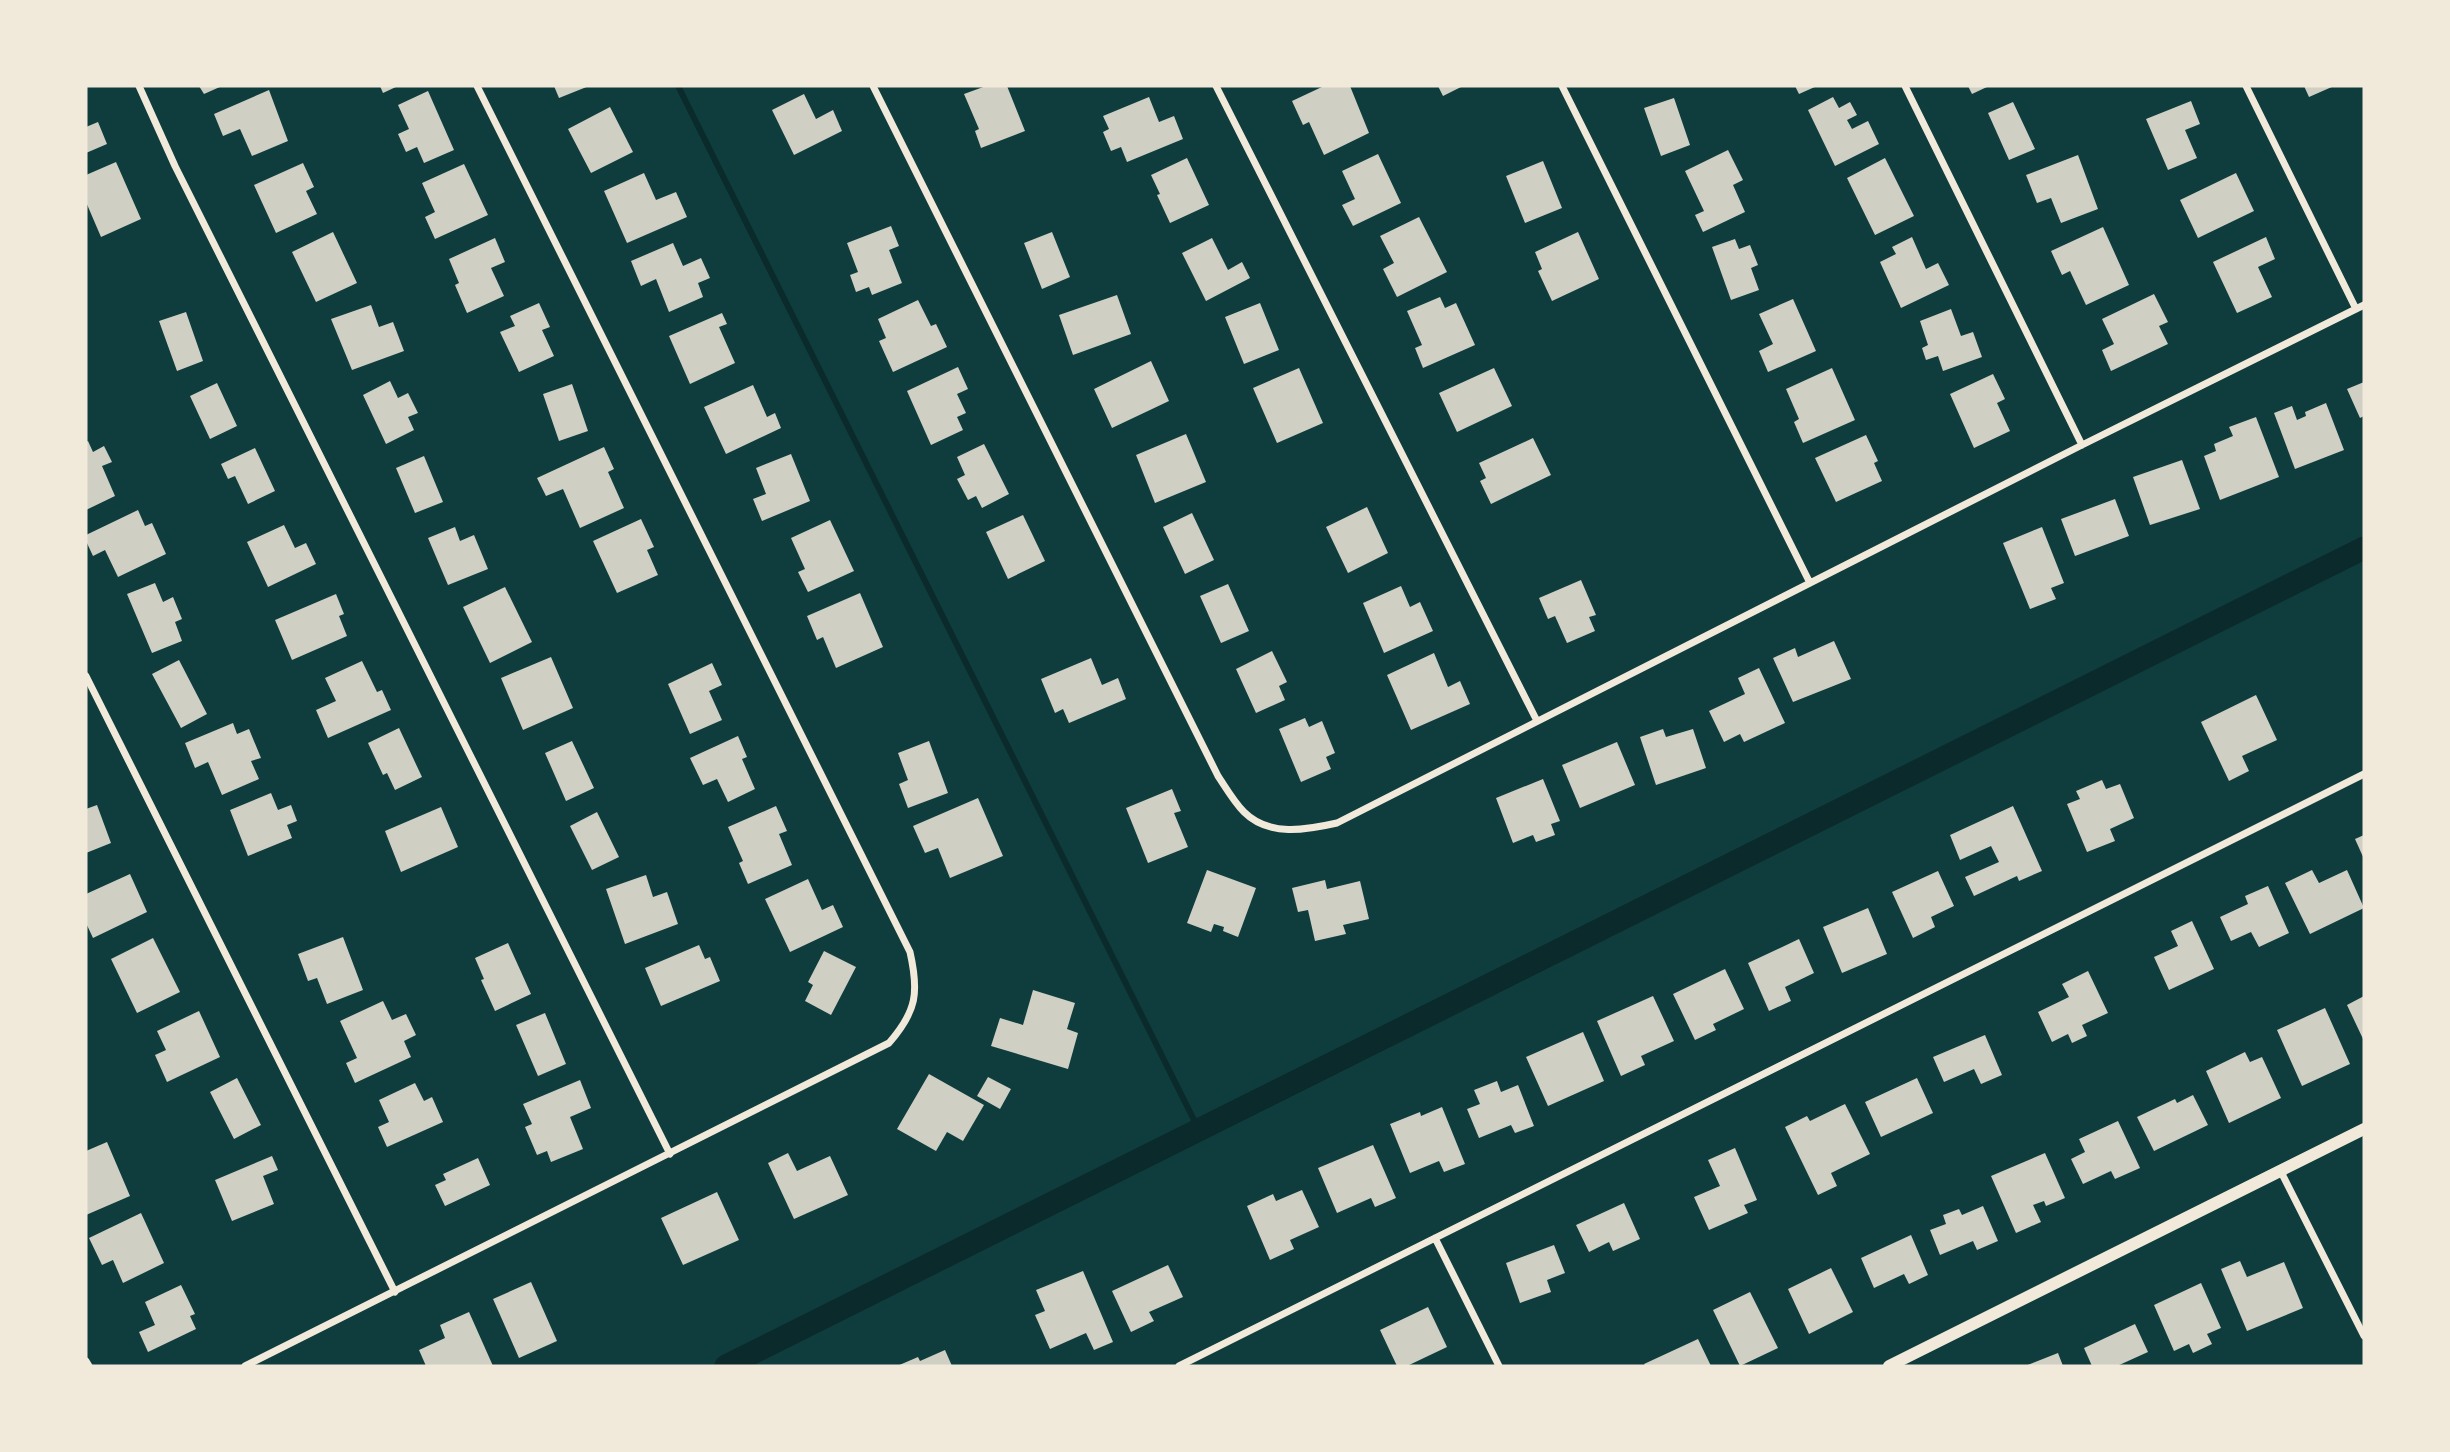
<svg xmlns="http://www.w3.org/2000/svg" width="2450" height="1452" font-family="Inter,sans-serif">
<rect width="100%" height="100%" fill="#0f3d3e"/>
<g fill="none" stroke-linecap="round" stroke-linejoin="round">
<path stroke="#0a2a2b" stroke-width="6" d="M678 86 1199 1130"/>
<path stroke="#0a2a2b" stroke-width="23" d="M726 1366 2364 548"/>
</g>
<path fill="#cfcfc3" d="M199 86H222L204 94Z
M380 86H398L383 93Z
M554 86H589L559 98Z
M986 86H1007L1025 131 981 148 975 131 979 129 964 94Z
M1324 86H1350L1369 133 1324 155 1309 122 1303 125 1292 101Z
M1438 86H1463L1443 96Z
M1795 86H1817L1799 94Z
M1968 86H1989L1972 94Z
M2304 86H2334L2309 97Z
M269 90 288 141 252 156 240 129 223 136 214 114Z
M428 91 454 150 424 163 417 147 406 152 398 134 409 129 398 105Z
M804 94 816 119 833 110 842 131 794 155 772 110Z
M1149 97 1159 122 1174 116 1183 139 1127 162 1121 147 1111 151 1103 132 1109 129 1103 116Z
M1833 97 1839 108 1850 102 1857 115 1847 120 1852 129 1868 121 1879 144 1835 166 1808 110Z
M1674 98 1690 145 1661 156 1644 108Z
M2191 101 2200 124 2185 130 2197 158 2168 170 2146 119Z
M2013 102 2035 149 2009 160 1988 113Z
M610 107 633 152 591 173 568 129Z
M98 122 107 144 86 153V127Z
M1728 150 1743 180 1733 185 1745 212 1703 232 1695 215 1704 211 1685 171Z
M1378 154 1401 203 1353 226 1342 205 1355 199 1342 171Z
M2078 155 2098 209 2061 223 2051 198 2037 203 2026 175Z
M1187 158 1209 205 1170 223 1157 195 1160 194 1151 175Z
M1885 158 1914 216 1875 235 1847 178Z
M1543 161 1562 208 1525 223 1506 176Z
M116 162 141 219 101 237 86 202V175Z
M303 163 314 187 306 191 317 214 276 233 254 185Z
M464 164 488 215 435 239 425 217 435 212 422 183Z
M644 173 656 200 676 192 687 217 627 243 604 191Z
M2236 173 2254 211 2198 238 2180 200Z
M1419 217 1447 272 1397 297 1383 269 1394 263 1380 236Z
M891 226 899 246 889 250 902 283 872 295 869 287 856 292 850 275 858 272 847 243Z
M2103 227 2129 285 2086 305 2070 271 2062 275 2051 251Z
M333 232 357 283 316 302 292 252Z
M1052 232 1070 277 1042 289 1024 243Z
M1578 232 1599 279 1552 301 1538 271 1542 269 1535 252Z
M1912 237 1926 269 1938 263 1949 285 1901 308 1880 262 1896 254 1892 247Z
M2266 237 2275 259 2258 267 2272 297 2237 313 2213 262Z
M495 238 505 262 491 268 504 296 467 313 455 285 459 283 449 259Z
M1212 238 1228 270 1242 262 1250 278 1206 301 1182 253Z
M1735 239 1739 249 1750 245 1758 265 1751 268 1759 290 1731 300 1712 247Z
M673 243 683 266 701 258 710 278 698 283 703 297 669 312 656 279 641 286 631 261Z
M2154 294 2168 322 2159 326 2168 344 2111 371 2102 350 2114 344 2102 319Z
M1117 295 1131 334 1073 355 1059 315Z
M1440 297 1445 308 1456 303 1475 345 1423 368 1415 348 1422 345 1407 311Z
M1793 299 1816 351 1768 372 1759 351 1773 344 1759 314Z
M918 300 931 326 936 324 947 347 893 372 879 341 886 338 878 319Z
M539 303 550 327 542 330 554 356 519 372 500 332 515 326 510 316Z
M1260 303 1279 350 1244 364 1225 317Z
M371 305 379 327 393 322 404 351 352 370 331 319Z
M1951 309 1961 336 1973 332 1982 357 1943 371 1938 356 1926 360 1922 348 1928 345 1920 321Z
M186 312 203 361 177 371 159 321Z
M722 313 727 324 719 327 735 363 690 384 669 336Z
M1151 361 1169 401 1112 428 1094 389Z
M958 367 968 389 957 394 966 413 957 417 963 430 931 445 907 391Z
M1299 368 1323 423 1277 443 1253 388Z
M1494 368 1512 406 1457 432 1439 393Z
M1832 368 1855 420 1803 443 1794 422 1799 419 1786 389Z
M1993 374 2005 399 1997 403 2010 431 1974 448 1950 394Z
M390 381 398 398 408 393 418 413 408 417 414 430 386 444 363 395Z
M2364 382V416L2360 418 2347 389Z
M217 383 237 426 210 439 190 396Z
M572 384 588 431 559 441 543 394Z
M753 385 767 417 775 413 781 428 726 454 704 407Z
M2326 403 2344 450 2295 469 2274 413 2292 406 2297 420 2306 416 2305 412Z
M2256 417 2279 477 2220 500 2204 456 2216 451 2214 444 2233 436 2229 427Z
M1186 434 1206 482 1155 503 1136 455Z
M1866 435 1878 461 1874 463 1882 481 1836 502 1815 458Z
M1533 438 1551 475 1491 504 1480 481 1486 478 1479 463Z
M88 441 93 452 104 446 112 462 102 466 115 496 86 510V442Z
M984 444 1009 494 982 508 976 496 968 500 957 479 965 475 957 457Z
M604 447 614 469 608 472 624 508 580 528 563 489 546 496 537 478Z
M255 448 275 491 248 504 235 476 228 479 221 464Z
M791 454 810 501 762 521 753 499 766 494 756 468Z
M424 456 443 502 415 513 396 468Z
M2182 460 2200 509 2150 525 2133 477Z
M2115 499 2129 536 2075 556 2061 519Z
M1367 507 1388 553 1348 573 1326 527Z
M138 510 145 526 152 523 166 554 118 577 105 550 93 556 86 541V535Z
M1192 513 1214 560 1185 574 1163 527Z
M1023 515 1045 561 1008 579 986 532Z
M641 519 654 547 647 550 658 575 617 593 593 541Z
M830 520 854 571 808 592 798 572 805 569 791 538Z
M284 525 295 548 306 543 316 564 268 587 247 542Z
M455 527 460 541 474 535 488 569 448 585 428 538Z
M2042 527 2064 583 2051 588 2056 599 2030 609 2003 543Z
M1581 580 1596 615 1589 617 1595 631 1567 643 1555 616 1548 619 1539 598Z
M155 583 163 602 173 597 182 619 175 622 182 641 152 653 127 594Z
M1228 584 1249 631 1221 643 1200 596Z
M1401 586 1410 607 1420 602 1433 631 1384 653 1363 603Z
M505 587 532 642 490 663 463 607Z
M860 593 883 647 836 668 823 637 817 640 807 616Z
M336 594 344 614 339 616 347 636 292 660 275 620Z
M1834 641 1851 679 1793 702 1773 658 1795 648 1798 657Z
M1272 651 1287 682 1279 686 1285 700 1256 713 1236 669Z
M1434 653 1448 687 1460 681 1470 704 1411 730 1387 675Z
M551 657 573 708 523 730 501 678Z
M1091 658 1102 685 1118 678 1126 699 1069 723 1063 709 1055 713 1041 679Z
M179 660 207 714 181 728 152 674Z
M362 661 377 692 382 690 391 710 328 738 316 710 336 701 325 678Z
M712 663 722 685 709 691 722 720 690 734 668 684Z
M1759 668 1785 723 1744 742 1740 734 1724 742 1709 711 1745 694 1738 678Z
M2256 695 2277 740 2242 756 2249 771 2229 781 2201 722Z
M1305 718 1309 727 1322 721 1335 753 1326 757 1331 769 1301 782 1279 729Z
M233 723 237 734 249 729 261 758 251 761 259 779 222 795 208 762 195 768 185 743Z
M399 728 422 777 395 790 387 773 383 775 368 743Z
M1663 729 1666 737 1693 729 1706 768 1656 785 1640 737Z
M738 736 747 757 742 759 755 789 728 802 717 779 703 785 690 758Z
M572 741 594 788 566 801 545 753Z
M929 741 948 793 908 808 899 784 908 780 898 753Z
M1617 742 1635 785 1580 808 1562 765Z
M1543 779 1560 821 1551 824 1555 835 1536 842 1533 835 1513 843 1496 798Z
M2102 780 2106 789 2120 784 2134 818 2110 829 2115 841 2087 852 2067 804 2080 799 2076 791Z
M1172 789 1181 811 1174 813 1188 847 1148 863 1126 808Z
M271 793 278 810 291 805 297 821 287 825 292 838 248 856 230 810Z
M978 798 1003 856 950 878 938 848 925 853 913 826Z
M97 805 111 843 86 853V809Z
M776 806 787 831 779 834 792 865 748 884 739 863 743 861 728 827Z
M2013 806 2042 871 2019 881 2017 876 1974 896 1965 877 1999 862 1991 846 1960 860 1950 835Z
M441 807 458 847 401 872 385 831Z
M597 812 619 857 592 870 570 826Z
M2364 835V859L2355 839Z
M1207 870 1256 888 1238 937 1223 931 1224 927 1214 924 1211 932 1187 923Z
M2312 870 2319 883 2347 870 2364 908 2310 934 2285 883Z
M1938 871 1954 906 1931 917 1935 927 1913 938 1892 892Z
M130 874 147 912 93 938 86 923V894Z
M646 875 653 897 667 892 678 924 625 944 606 889Z
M808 879 822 910 833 905 843 927 790 952 765 899Z
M1325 880 1327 889 1360 881 1369 919 1343 925 1346 934 1315 941 1308 910 1298 912 1292 888Z
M2268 886 2289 933 2259 947 2251 932 2231 941 2220 917 2248 904 2245 896Z
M1868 908 1887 954 1842 973 1823 927Z
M2192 921 2214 969 2169 990 2154 957 2178 946 2171 931Z
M343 937 363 990 327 1004 317 978 308 981 298 954Z
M153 938 180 992 137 1013 111 959Z
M1799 939 1814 973 1785 987 1791 1001 1769 1011 1748 963Z
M508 943 531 994 495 1011 481 980 484 979 475 958Z
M699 945 705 959 710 957 720 981 661 1006 645 968Z
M824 951 856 967 831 1015 805 1001 813 985 808 982Z
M1725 969 1744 1009 1713 1024 1716 1030 1695 1040 1673 994Z
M2088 971 2108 1013 2082 1025 2087 1036 2072 1043 2068 1034 2052 1042 2038 1012 2069 997 2062 984Z
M1033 990 1075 1003 1067 1029 1078 1033 1068 1069 991 1046 1000 1018 1023 1025Z
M1653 996 1674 1041 1641 1056 1645 1065 1621 1076 1597 1021Z
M2364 996V1041L2347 1005Z
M383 1001 392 1020 406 1014 416 1035 404 1041 411 1057 355 1083 346 1063 357 1058 340 1021Z
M2325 1008 2350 1064 2302 1086 2277 1030Z
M199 1011 220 1057 167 1082 155 1055 166 1050 157 1031Z
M545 1013 566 1064 538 1076 516 1025Z
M1583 1032 1604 1081 1548 1106 1526 1057Z
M1985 1035 2002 1075 1981 1084 1974 1069 1944 1082 1933 1057Z
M2245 1052 2250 1062 2262 1057 2281 1098 2229 1123 2206 1071Z
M929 1074 984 1105 963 1141 947 1132 936 1151 897 1129Z
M988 1077 1011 1089 1000 1109 977 1096Z
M237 1078 261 1125 234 1139 210 1092Z
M1917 1078 1933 1113 1881 1137 1865 1102Z
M580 1080 591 1108 570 1117 583 1149 551 1162 547 1151 537 1155 525 1127 532 1124 523 1104Z
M1497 1081 1501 1092 1518 1085 1534 1126 1515 1133 1511 1125 1479 1138 1467 1109 1480 1104 1474 1090Z
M415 1083 424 1101 432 1097 443 1122 387 1147 378 1127 389 1122 379 1100Z
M2193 1095 2208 1125 2154 1151 2137 1117 2175 1099 2177 1103Z
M1845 1104 1870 1154 1831 1173 1837 1186 1818 1195 1785 1127 1807 1116 1810 1121Z
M1442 1107 1465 1164 1444 1172 1439 1161 1410 1173 1390 1124 1420 1112 1421 1116Z
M2118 1121 2140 1168 2115 1179 2111 1171 2083 1184 2071 1159 2085 1152 2079 1139Z
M107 1142 130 1196 86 1215V1151Z
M1373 1145 1396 1198 1375 1207 1371 1198 1337 1213 1318 1168Z
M1735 1148 1757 1200 1744 1205 1748 1213 1709 1230 1694 1197 1720 1186 1708 1160Z
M788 1153 797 1171 830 1156 848 1195 794 1219 768 1163Z
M2045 1153 2065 1198 2046 1206 2044 1201 2033 1205 2041 1222 2016 1233 1991 1176Z
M272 1156 278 1170 263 1176 274 1204 232 1221 215 1180Z
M478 1158 490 1185 445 1206 435 1185 446 1180 443 1174Z
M1302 1190 1319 1227 1290 1240 1294 1249 1270 1260 1247 1206 1273 1194 1276 1201Z
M717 1192 739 1240 683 1265 661 1218Z
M1624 1203 1640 1239 1613 1251 1609 1242 1589 1252 1576 1225Z
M1983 1206 1998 1241 1977 1250 1973 1241 1940 1255 1930 1230 1946 1224 1943 1215 1959 1209 1962 1215Z
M141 1213 164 1263 123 1283 113 1260 102 1265 89 1238Z
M1911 1235 1928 1275 1909 1284 1904 1274 1874 1288 1861 1258Z
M1554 1245 1565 1273 1547 1280 1551 1292 1520 1303 1506 1263Z
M2240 1261 2247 1277 2284 1262 2303 1308 2247 1331 2221 1269Z
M1168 1265 1183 1297 1149 1312 1154 1321 1131 1332 1112 1291Z
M1831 1268 1853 1312 1809 1334 1788 1289Z
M1083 1271 1113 1342 1094 1350 1086 1333 1050 1349 1035 1315 1045 1311 1036 1290Z
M531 1282 557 1341 519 1358 493 1299Z
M2201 1283 2221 1328 2207 1334 2212 1344 2193 1353 2189 1344 2174 1351 2154 1305Z
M181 1285 195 1314 190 1316 196 1329 148 1352 139 1332 155 1325 145 1302Z
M1750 1292 1778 1348 1740 1366 1713 1310Z
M1428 1307 1447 1347 1407 1366H1397L1380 1330Z
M469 1312 493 1366H426L419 1350 445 1338 440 1325Z
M2135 1324 2148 1352 2117 1366H2092L2084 1348Z
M1698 1339 1711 1366H1645L1644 1364Z
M945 1350 952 1366H897L918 1357 920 1361Z
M2058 1353 2063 1366H2025Z"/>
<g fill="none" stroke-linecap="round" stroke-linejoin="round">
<path stroke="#f1e9da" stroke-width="7" d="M139 86 175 166 670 1154
M873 86 1218 776C1226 788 1234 802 1244 812 1269 837 1306 830 1337 823L2082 445 2364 305
M1216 86 1537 721
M1562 86 1810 583
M1905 86 2082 445
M2246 86 2356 309
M86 676 395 1292
M2280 1170 2364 1336
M1435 1238 1499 1366
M86 1361 89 1366
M245 1366 889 1043C917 1011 919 992 910 952L477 86
M1179 1366 2364 774"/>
<path stroke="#f1e9da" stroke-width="12" d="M1889 1366 2364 1129"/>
</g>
<rect width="2450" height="1452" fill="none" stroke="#f1e9da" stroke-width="175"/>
</svg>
